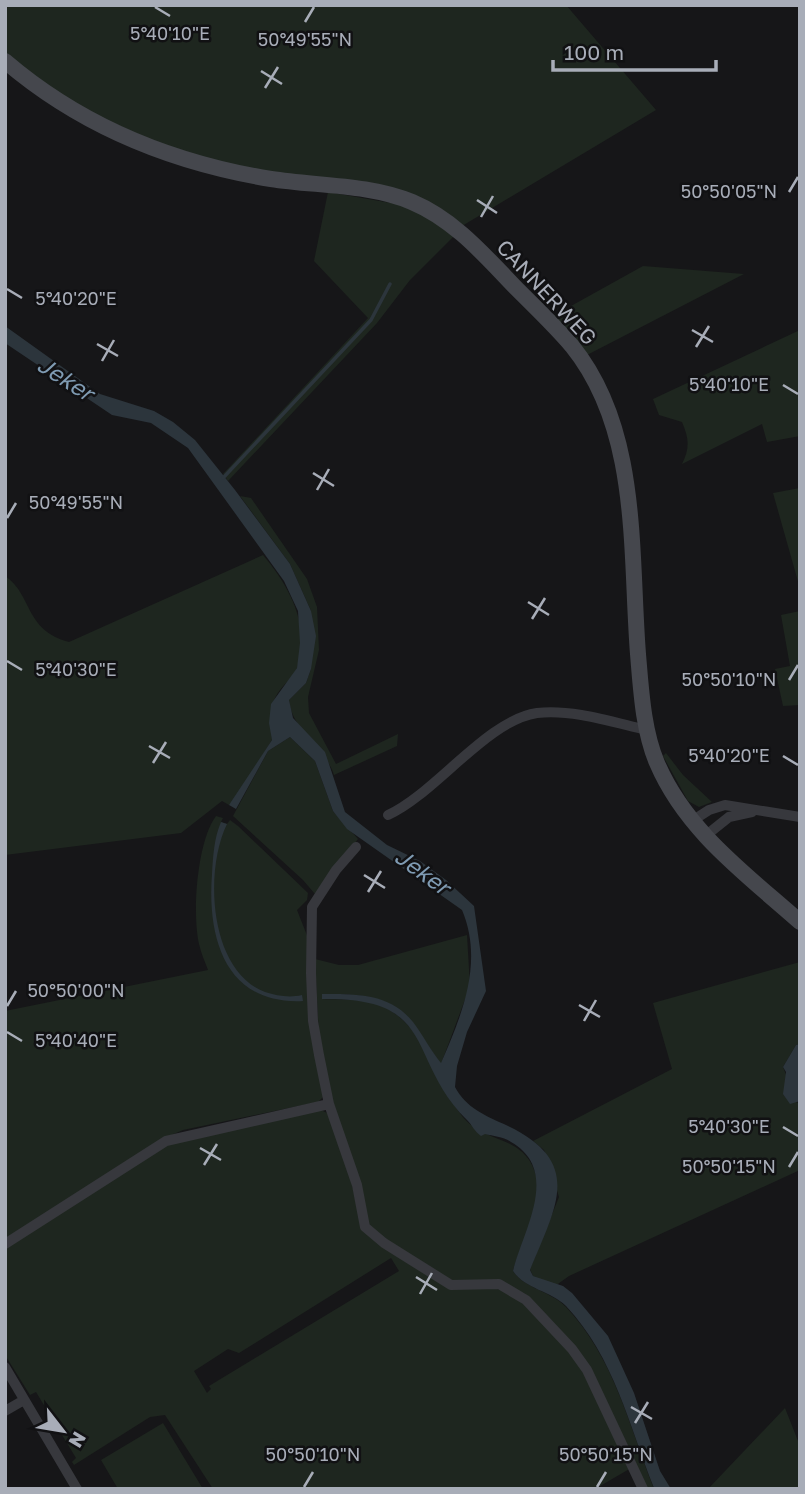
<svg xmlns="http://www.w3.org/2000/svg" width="805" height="1494" font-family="'Golos Text',sans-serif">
<rect width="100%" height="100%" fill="#161618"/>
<path fill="#1e261f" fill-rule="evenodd" d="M5 5H566L656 110 462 226 445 213 191 158 80 108 5 55Z
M328 192 408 206 455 235 410 280 377 323 228 481 223 474 368 318 314 261Z
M643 266 744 274 587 355 553 316Z
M800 330V436L767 442 762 424 682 464C690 448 689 438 682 422L659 415 653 399Z
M800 488V585H799L773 493Z
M240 496 251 498 307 579 317 607 319 650 308 697 309 713 336 764 398 734 397 746 334 775C325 747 291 729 289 700L306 683 311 669V611L290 564Z
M263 555C290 587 311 626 297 668 293 678 286 682 280 690 267 707 272 720 272 740L236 798 229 805 222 801 181 833 5 855V576C33 595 24 630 69 642Z
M800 611V705L783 706 775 669 790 666 781 615Z
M290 737 315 761 333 811 358 839 315 894 303 880 233 816 268 751Z
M666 753 683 775 712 802 699 807 688 801 663 756Z
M216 816 223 818 221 822 227 824 230 820 238 826 308 893 307 900 297 910 308 938 323 1097 318 1102 183 1130 160 1140 8 1239 5 1234V1011L208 970C205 962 201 953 199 944 192 914 197 841 216 816Z
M467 935 470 986 441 1064C400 1007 397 993 322 994V999C348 1000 372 997 394 1013 428 1036 438 1084 462 1116 487 1147 529 1132 538 1184 542 1207 519 1247 513 1271 525 1289 551 1291 566 1307 614 1358 629 1425 654 1489H646L590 1368 524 1293 456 1283 378 1235 368 1224 331 1096 319 1037 315 959 339 965H358Z
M800 962V1044L796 1045 783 1067 797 1103 800 1101V1170L569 1276 555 1286 533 1276 530 1269 559 1197 544 1150 533 1141 672 1069 653 1003Z
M321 1110 327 1113 346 1158 361 1225 445 1285 493 1287 513 1293 576 1358 631 1468 595 1489H213L165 1415 150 1417 74 1465 72 1462 76 1458 36 1392 30 1395 5 1355V1247L167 1144ZM391 1258 399 1271 209 1386 211 1389 207 1393 194 1371 228 1349 239 1353Z
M785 1408 800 1446V1489H708Z
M163 1423 203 1489H118L101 1460Z"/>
<path fill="#2c353c" d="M5 326 100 394 154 411 173 422 195 440 235 490 290 564 311 611 316 636 311 669 306 683 289 700 293 718 325 752 345 812 387 845 420 861 446 880 474 906 486 991 467 1032 457 1066 455 1087C466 1108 486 1116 506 1125 585 1162 556 1206 530 1270L533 1276 563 1286 572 1293 608 1336 634 1393 660 1471 671 1489 654 1488C629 1425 614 1357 566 1306 551 1291 525 1289 513 1271 522 1232 562 1171 511 1142 504 1137 493 1136 485 1134L481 1136C474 1131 473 1126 467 1120 405 1059 440 997 322 999V994C356 994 390 993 413 1022 423 1035 431 1051 441 1063 462 1015 484 962 462 910L347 829 333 811 315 761 290 737 268 751 236 809 229 805 272 740 269 723 271 704 297 668 300 643 298 611 284 581 188 448 151 423 112 415 5 343Z
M221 822 227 824C204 871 209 971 265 992 277 996 290 998 302 995L303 1001C226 1005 207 939 212 874 213 857 214 838 221 822Z
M800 1044V1101L790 1104 783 1094 786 1072 783 1067 796 1045Z"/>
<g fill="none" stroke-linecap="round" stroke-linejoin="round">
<path stroke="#2c353c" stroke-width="3.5" d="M223 478 371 320 390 284"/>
<path stroke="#37383d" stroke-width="10" d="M388 815C436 793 487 720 537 713 573 709 612 722 647 730
M692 821 709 810 725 805 800 817
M704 837 729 817 752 812
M356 847 336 870 312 907 311 973 313 1021 319 1055 329 1104 357 1185 365 1227 384 1243 451 1285 499 1284 526 1300 572 1349 587 1370 643 1489
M5 1244 166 1141 329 1104
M5 1367 77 1489
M5 1411 24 1400"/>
<path stroke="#45474d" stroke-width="16" d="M5 61C81 126 173 163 271 179 316 186 369 184 412 202 455 220 486 257 517 289 536 308 555 326 572 346 640 430 630 551 638 654 641 689 643 730 657 763 686 831 746 874 800 922"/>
</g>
<path fill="none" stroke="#a8adb8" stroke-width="2.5" d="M155 7 170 16M305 22 314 7M261 71 282 84M265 88 278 67M789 192 798 177M477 200 497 213M481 217 493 196M7 289 22 298M692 330 713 342M97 344 118 356M696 347 709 326M102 361 114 340M783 385 798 394M313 473 334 486M317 490 329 469M7 518 16 503M528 602 549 615M532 619 545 598M7 661 22 670M789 680 798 665M149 746 170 758M783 756 798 765M153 763 166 742M364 875 385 888M368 892 381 871M579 1005 600 1017M7 1006 16 991M584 1021 596 1000M7 1032 22 1041M783 1127 798 1136M200 1148 221 1160M204 1165 217 1144M789 1167 798 1152M416 1277 437 1290M420 1294 432 1273M631 1407 652 1419M635 1423 648 1402M304 1487 313 1472M597 1487 606 1472"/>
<g text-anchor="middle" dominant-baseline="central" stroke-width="5" stroke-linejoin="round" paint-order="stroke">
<g font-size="21" fill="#a8adb8" stroke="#111113">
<text transform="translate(547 292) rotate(47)">CANNERWEG</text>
</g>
<g font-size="23" font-style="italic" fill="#7f9bb3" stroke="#111113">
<text transform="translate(66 378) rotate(33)">Jeker</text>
<text transform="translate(423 871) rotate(36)">Jeker</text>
</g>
</g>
<g font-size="18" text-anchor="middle" fill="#a8adb8" stroke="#111113" stroke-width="5" stroke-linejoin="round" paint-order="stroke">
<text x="170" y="40">5°40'10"E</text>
<text x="305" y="46">50°49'55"N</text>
<text x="729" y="198">50°50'05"N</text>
<text x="76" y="305">5°40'20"E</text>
<text x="729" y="391">5°40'10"E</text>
<text x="76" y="509">50°49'55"N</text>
<text x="76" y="676">5°40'30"E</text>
<text x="729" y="686">50°50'10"N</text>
<text x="729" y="762">5°40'20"E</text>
<text x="76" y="997">50°50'00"N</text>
<text x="76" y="1047">5°40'40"E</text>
<text x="729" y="1133">5°40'30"E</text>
<text x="729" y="1173">50°50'15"N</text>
<text x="313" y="1461">50°50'10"N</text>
<text x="606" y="1461">50°50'15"N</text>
</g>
<rect width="805" height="1494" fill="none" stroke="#a8adb8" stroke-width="14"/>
<g transform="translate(63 1431) rotate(121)" stroke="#111113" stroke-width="5" paint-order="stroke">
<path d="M0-5L12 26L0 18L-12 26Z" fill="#a8adb8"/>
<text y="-10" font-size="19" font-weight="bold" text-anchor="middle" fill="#a8adb8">N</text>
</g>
<path d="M553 60v10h163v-10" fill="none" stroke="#a8adb8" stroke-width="3.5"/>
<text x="564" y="60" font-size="21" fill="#a8adb8" stroke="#111113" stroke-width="5" paint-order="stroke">100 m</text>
</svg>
